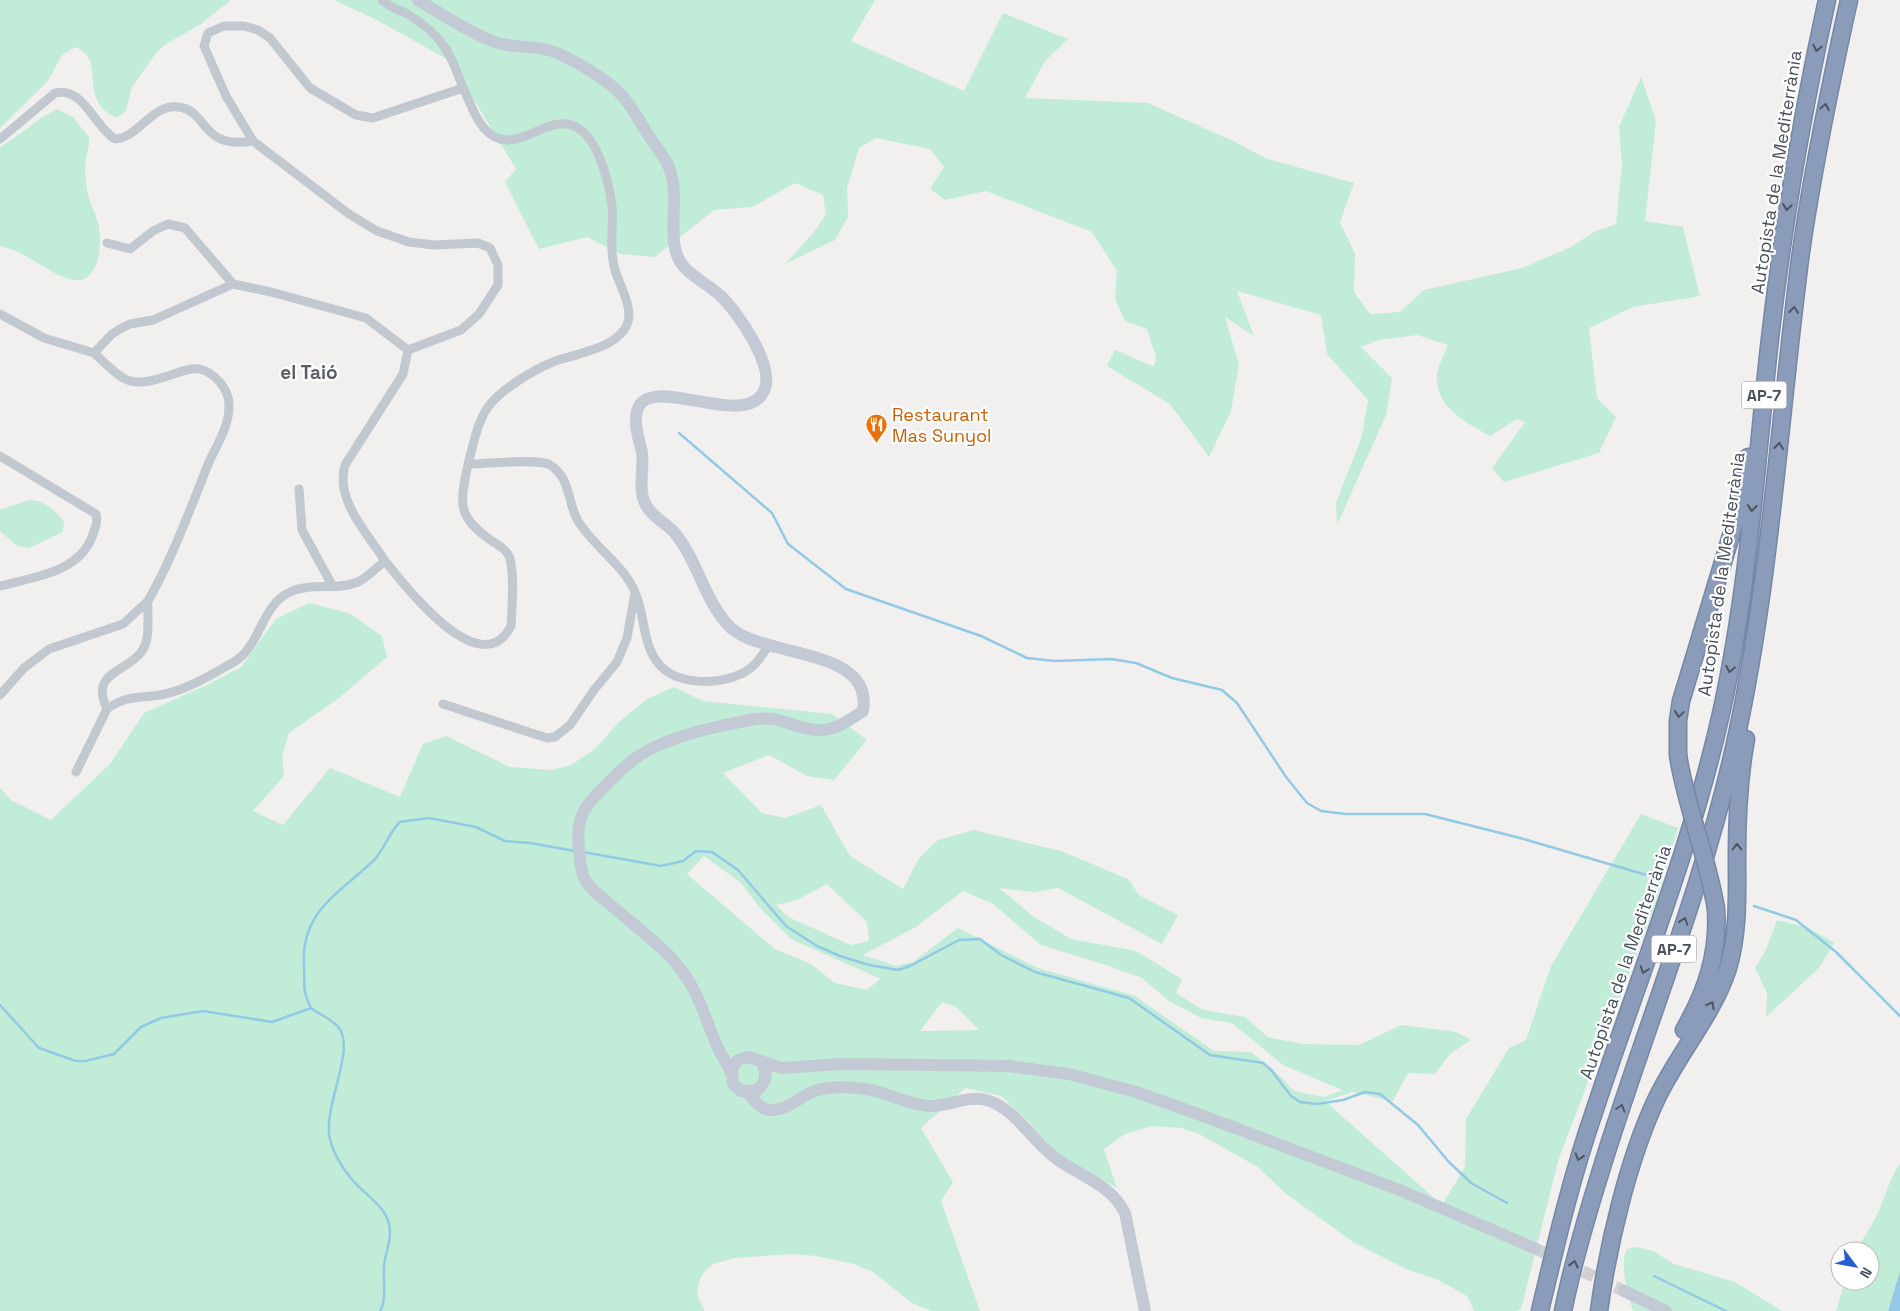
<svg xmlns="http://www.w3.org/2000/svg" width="1900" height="1311" font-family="'Space Grotesk',sans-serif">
<rect width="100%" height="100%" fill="#f2f0ef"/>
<path fill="#c1ecd7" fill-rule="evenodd" d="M0 0H231L198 26 166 44 156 53 132 87 126 111 117 118C75 99 109 60 75 47L62 55 48 81 0 128Z
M334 0H875L851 41 964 91 1003 13 1068 39 1045 61 1025 98 1148 103 1233 141 1265 158 1354 183 1340 222 1355 254 1354 292 1370 314 1400 312 1424 290 1522 268 1571 247 1594 232 1616 224 1622 165 1619 127 1641 77 1656 121 1645 221 1683 227 1700 296 1633 307 1589 328 1597 398 1616 417 1599 453 1504 482 1492 468 1525 422 1517 419 1490 436C1467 423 1434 407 1437 375 1438 365 1445 354 1448 345L1417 335 1378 340 1361 347 1392 378 1386 415 1337 525 1336 503 1362 436 1368 400 1327 354 1321 315 1237 291 1254 336 1225 317 1239 364 1231 411 1209 457 1170 404 1107 366 1115 350 1154 367 1156 357 1147 329 1125 321 1115 299 1117 271 1092 232 986 191 945 200 930 189 944 167 930 149 876 138 859 148 847 188 848 217 835 240 785 264 814 232 826 214 823 195 795 183 752 207 714 210 655 257 620 254 587 237 539 249 505 182 516 169 465 85 445 58 375 19Z
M57 109 73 117 89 137C90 148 85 157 85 167 85 175 86 183 87 190 89 203 97 215 99 227 102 247 99 288 69 279 44 271 26 251 0 246V147C20 136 36 119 57 109Z
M28 500C45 500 53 509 64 521L63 532 29 548 17 546 0 531V510Z
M309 603 349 613 382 636 387 657 339 698 289 733 282 756 284 776 253 811 283 825 330 768 400 797 423 744 446 736 510 767 551 770 571 765 596 748 618 723 647 699 674 687 703 701 832 714 867 740 834 780 807 776 769 755 723 773 762 813 785 818 821 805 850 856 903 889 919 858 938 840 974 830 1061 851 1128 879 1139 895 1178 915 1162 944 1058 888 1034 892 999 888 1034 917 1071 939 1136 951 1182 979 1176 993 1203 1010 1245 1017 1268 1037 1302 1044 1359 1045 1401 1025 1456 1032 1471 1040 1450 1054 1435 1074 1408 1073 1393 1101 1353 1092 1325 1101 1442 1205 1465 1167 1466 1119 1509 1048 1526 1040 1551 966 1641 814 1678 828 1655 906 1558 1161 1521 1309 1517 1311H1474L1467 1296 1438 1280 1406 1269 1353 1242 1284 1192 1258 1167 1199 1134 1181 1128 1152 1126 1125 1134 1104 1149 1117 1188 1055 1152 1029 1122 1001 1096 965 1088 921 1128 953 1182 941 1201 980 1311H931L912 1303 873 1272 854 1264 816 1256 791 1254 735 1258 713 1264 704 1272 699 1282 697 1295 705 1311H0V788L11 800 51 820 110 764 144 713 207 685 241 667 276 619ZM704 856 741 883 760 908 791 939 881 979 866 990 835 983 811 964 775 949 687 874ZM827 884 867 922 869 941 851 945 788 917 776 905 797 900ZM963 891 993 904 1041 945 1106 965 1142 978 1169 1001 1201 1018 1232 1023 1283 1065 1342 1090 1324 1097 1294 1091 1275 1071 1251 1052 1214 1051 1135 996 1038 968 958 928 913 962 896 966 863 955 916 927ZM942 1002 956 1007 979 1030 920 1031Z
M1777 920 1809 928 1834 943 1819 968 1766 1017 1767 993 1755 968 1766 950Z
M1900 1163V1271L1888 1311H1836L1845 1281H1870V1251H1856C1863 1238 1872 1226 1878 1213 1886 1195 1889 1180 1900 1163Z
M1637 1247 1653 1251 1674 1264 1735 1282 1782 1311H1633C1628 1293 1619 1266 1627 1249Z"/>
<path fill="#92cae5" d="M1900 1271V1311H1888Z"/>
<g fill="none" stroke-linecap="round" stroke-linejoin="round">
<path stroke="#92cae5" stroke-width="2.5" d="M679 433 772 513 788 544 846 589 981 636 1027 658 1055 661 1111 659 1136 663 1172 678 1222 690 1237 703 1286 777 1307 803 1321 811 1346 814H1425L1520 838 1650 876
M583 852 661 866 683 861 696 851 712 852 738 870 786 926 817 946 840 956 869 965 898 970 910 966 959 940 980 939 1001 955 1035 972 1129 998 1210 1055 1263 1063 1271 1070 1291 1096 1300 1102 1317 1104 1343 1100 1365 1092 1380 1094 1418 1125 1448 1161 1471 1183 1507 1203
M1754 906 1796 920 1836 952 1900 1016
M0 1005 39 1048 76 1061H85L114 1054 141 1027 161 1018 203 1011 272 1022 311 1008C302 990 305 986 304 967 300 911 338 895 374 860 385 849 389 832 400 822L429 818 476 827 505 841 530 843 575 851
M311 1008C320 1015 332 1019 339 1028 356 1051 322 1108 330 1139 333 1154 346 1174 357 1185 370 1198 391 1211 390 1233 390 1244 385 1255 384 1266 383 1280 387 1299 380 1311
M1654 1276 1726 1311"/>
<path stroke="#d0d0d1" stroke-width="12" stroke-dasharray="12 6" stroke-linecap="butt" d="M1534 1248 1624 1291"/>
<defs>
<path id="highway" d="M1678 755V721L1681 701 1736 519 1748 457
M1684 1030C1706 992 1719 954 1716 909
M1540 1311C1556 1243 1572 1175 1595 1109 1639 976 1692 846 1722 709 1748 590 1756 468 1769 347 1782 230 1802 115 1827 0
M1563 1311C1573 1262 1587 1215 1602 1167 1645 1028 1702 891 1734 748 1770 587 1779 422 1800 259 1812 172 1830 86 1849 0
M1599 1311C1608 1245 1628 1160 1656 1100 1677 1055 1713 1015 1728 968 1739 931 1737 893 1737 855 1737 816 1739 777 1746 739"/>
</defs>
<use href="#highway" stroke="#7687a6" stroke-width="19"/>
<path stroke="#c1c8d0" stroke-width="9" d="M463 88C470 101 474 117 484 128 514 163 546 109 578 128 599 141 609 183 612 206 614 226 609 246 614 266 618 285 638 312 624 330 613 344 598 348 582 353 572 357 562 358 553 362 533 370 500 390 488 407 477 423 473 446 468 464
M0 139 55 93C83 86 94 126 115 139 140 137 151 104 178 107 209 110 199 150 253 141
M107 243 130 249 153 231 168 224 185 228 233 284
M0 314 44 338 94 353 112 334 120 329 130 324 153 320 233 284 271 292 366 318 408 350 461 330 479 314 498 285V265L490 248 478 243 434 245 409 242 377 231 349 214 253 141 226 96 204 46 208 33 224 26H244L258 30 270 38 310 88 356 115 373 118 463 88C450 52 443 36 409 15 400 10 389 7 382 0
M94 353C127 384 129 389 174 374 182 371 191 368 200 369 215 373 229 389 229 405 230 424 217 445 209 462 190 509 173 557 148 601
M0 456 96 514C98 523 95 528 92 537 78 573 33 577 0 586
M299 489 302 530 332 585
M385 561C367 533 335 500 345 465L403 374 408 350
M0 695 24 668 49 649 123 624 148 601C147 616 151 638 142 651 127 673 89 671 107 709 127 694 142 699 165 694 188 689 213 674 234 662 261 646 261 605 290 592 311 582 337 591 358 582 368 577 376 568 385 561 405 586 481 685 511 626 512 609 515 571 509 556 506 549 498 545 492 541 456 516 460 504 468 464 486 464 538 458 550 465 571 478 567 502 578 521 594 547 623 564 635 592 645 614 642 643 658 663 676 686 719 685 743 673 755 667 761 657 768 646
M443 704 547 738 555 737 570 725 594 690 617 662 627 638 635 593
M76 772 107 709"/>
<path stroke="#c3cad6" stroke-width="12" d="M418 0C442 14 466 31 492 41 511 49 529 45 548 50 567 55 612 82 624 98 634 110 641 124 649 136 655 145 663 155 668 165 683 197 662 245 685 268 696 279 710 286 721 296 738 313 776 367 764 391 743 434 637 363 636 419 635 430 640 442 642 453 644 468 638 489 645 503 650 515 664 522 673 531 698 559 704 602 731 628 764 658 874 647 863 711 850 720 833 732 816 730 790 728 781 714 750 720 715 727 672 735 642 754 630 761 620 771 610 781 587 804 575 814 579 848 580 858 580 869 584 878 590 890 603 898 613 907 634 925 657 942 675 962 698 989 704 1015 717 1046 721 1055 727 1063 731 1073
M762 1063C768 1074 766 1083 757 1090L741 1091 733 1084 732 1068 738 1060 748 1057 782 1068 841 1064 936 1065 1009 1066 1069 1074 1136 1092 1209 1118 1402 1191 1534 1248
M747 1092C753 1098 760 1110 770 1110 791 1111 802 1092 822 1089 837 1086 859 1087 875 1091 893 1095 910 1105 929 1106 948 1107 967 1095 986 1100 1016 1108 1033 1143 1058 1160 1083 1177 1111 1185 1125 1213L1145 1311
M1624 1291 1666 1311"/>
<use href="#highway" stroke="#8b9cba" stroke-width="16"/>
<defs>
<path id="highway-bridge" d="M1678 755C1686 808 1708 857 1716 909"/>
</defs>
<use href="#highway-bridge" stroke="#7687a6" stroke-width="19" stroke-linecap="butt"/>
<use href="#highway-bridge" stroke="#8b9cba" stroke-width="16"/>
</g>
<defs><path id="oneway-chevron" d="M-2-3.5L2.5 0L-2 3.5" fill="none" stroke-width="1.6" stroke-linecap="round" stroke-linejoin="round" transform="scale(1.25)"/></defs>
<g stroke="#4c5460">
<use href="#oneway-chevron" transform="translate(1817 48) rotate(102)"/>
<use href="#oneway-chevron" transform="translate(1825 107) rotate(-79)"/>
<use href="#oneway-chevron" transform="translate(1787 207) rotate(99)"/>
<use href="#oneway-chevron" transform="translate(1794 310) rotate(-83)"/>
<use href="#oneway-chevron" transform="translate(1779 446) rotate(-84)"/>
<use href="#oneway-chevron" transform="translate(1752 508) rotate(96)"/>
<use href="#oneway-chevron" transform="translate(1730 669) rotate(101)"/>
<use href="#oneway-chevron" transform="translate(1679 714) rotate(98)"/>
<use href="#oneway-chevron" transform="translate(1737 847) rotate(-90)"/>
<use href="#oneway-chevron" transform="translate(1684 921) rotate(-71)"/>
<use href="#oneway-chevron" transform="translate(1644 970) rotate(110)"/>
<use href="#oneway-chevron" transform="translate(1711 1005) rotate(-61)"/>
<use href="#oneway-chevron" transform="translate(1621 1108) rotate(-72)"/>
<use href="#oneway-chevron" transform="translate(1579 1157) rotate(107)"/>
<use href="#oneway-chevron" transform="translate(1574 1264) rotate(-76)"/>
</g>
<defs>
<symbol id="restaurant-pin" viewBox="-11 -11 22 30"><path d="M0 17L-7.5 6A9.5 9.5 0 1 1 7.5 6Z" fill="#e8710a" stroke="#fff"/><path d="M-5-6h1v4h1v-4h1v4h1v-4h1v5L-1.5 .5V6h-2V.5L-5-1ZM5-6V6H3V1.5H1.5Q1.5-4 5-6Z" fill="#fff"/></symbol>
</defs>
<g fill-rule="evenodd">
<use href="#restaurant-pin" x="864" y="412" width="25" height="34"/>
</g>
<g text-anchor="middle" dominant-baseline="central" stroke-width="4.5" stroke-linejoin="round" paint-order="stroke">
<g fill="#fff" stroke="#80848c" stroke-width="1">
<rect x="1741.5" y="381.5" width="45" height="27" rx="4"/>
<rect x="1651.5" y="935.5" width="45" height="27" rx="4"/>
</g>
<g font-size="16" font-weight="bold" fill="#49505b">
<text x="1764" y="395">AP-7</text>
<text x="1674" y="949">AP-7</text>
</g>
<g font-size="18" fill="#49505b" stroke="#fff">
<text transform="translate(1776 172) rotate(-81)">Autopista de la Mediterrània</text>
<text transform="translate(1721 574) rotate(-82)">Autopista de la Mediterrània</text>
<text transform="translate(1625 962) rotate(-71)">Autopista de la Mediterrània</text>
</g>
<g font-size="18" fill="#c56008" stroke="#fff" text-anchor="start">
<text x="892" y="414">Restaurant<tspan x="892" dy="21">Mas Sunyol</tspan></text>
</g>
<g font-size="19" font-weight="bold" fill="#5c5f64" stroke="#fff">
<text x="309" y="372">el Taió</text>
</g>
</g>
<g transform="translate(1855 1266) rotate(122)"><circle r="24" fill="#ffffff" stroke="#b6b9bd"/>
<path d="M0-4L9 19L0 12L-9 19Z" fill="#275dd4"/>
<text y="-8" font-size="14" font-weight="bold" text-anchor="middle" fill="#49505b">N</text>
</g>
</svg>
